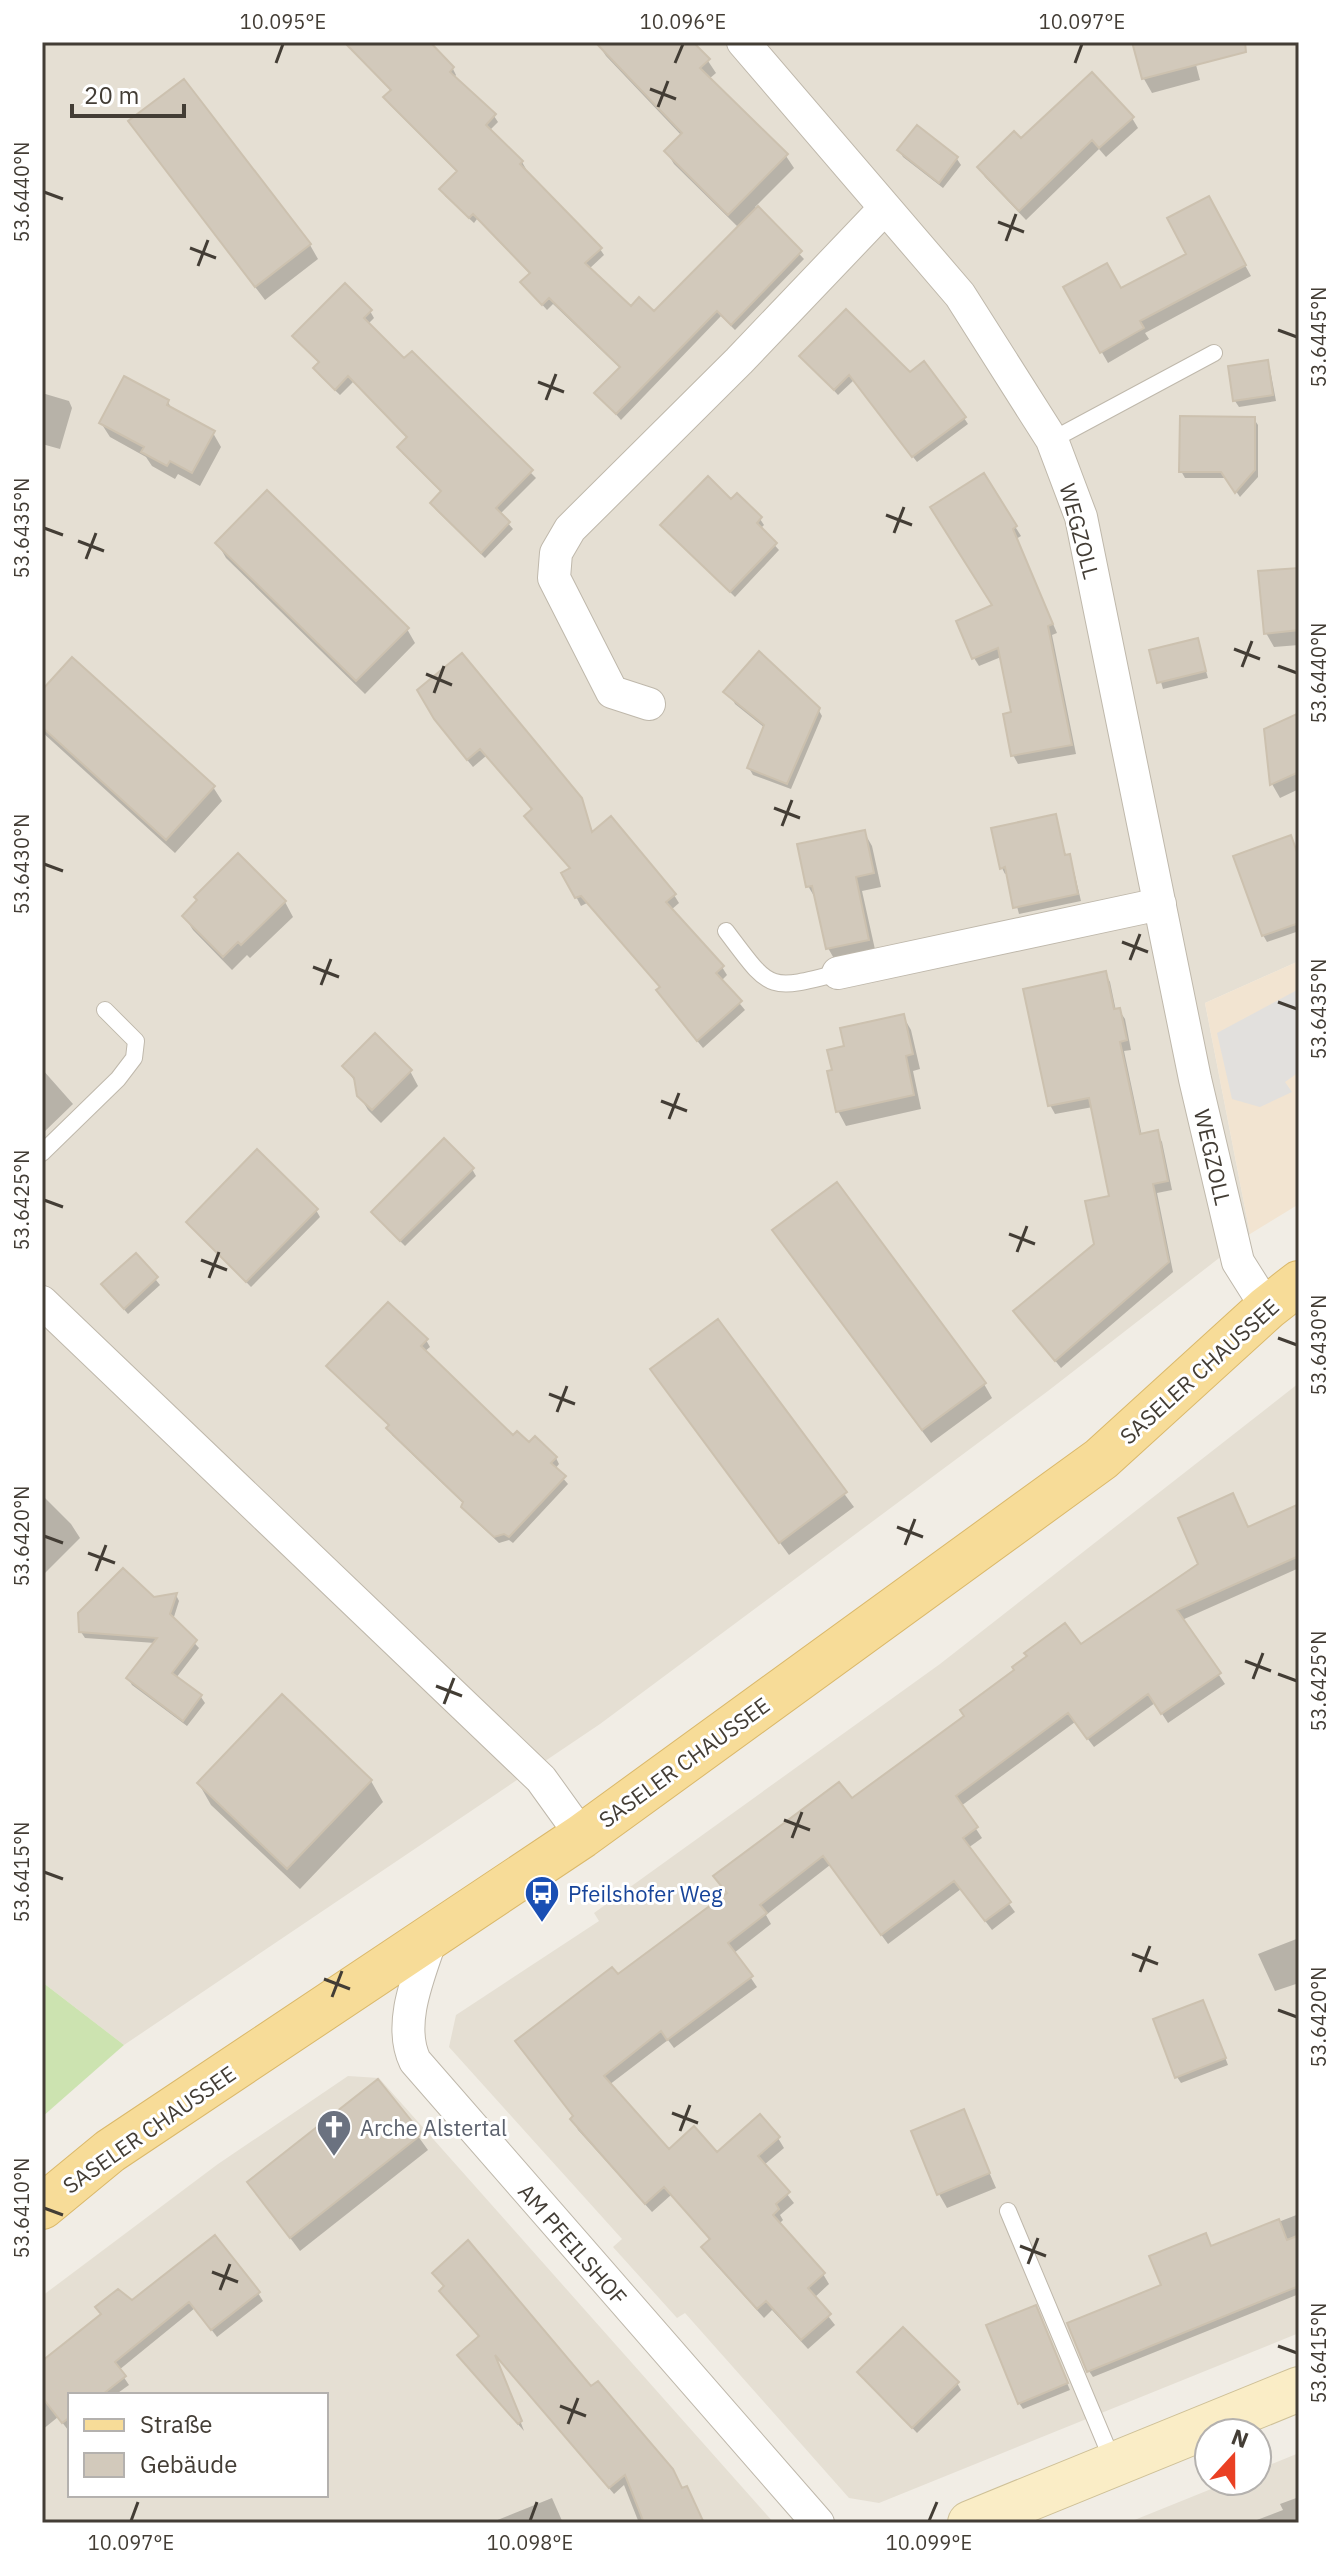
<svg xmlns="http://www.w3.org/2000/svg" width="1341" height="2565" font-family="'IBM Plex Sans',sans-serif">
<rect width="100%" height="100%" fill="#f1ede5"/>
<path fill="#e5dfd3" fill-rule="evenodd" d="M42 42H1299V961L1205 1003 1250 1234 1048 1391 600 1724 124 2045 42 1982Z
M1299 1383V2333L879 2503 849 2498 685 2313 677 2318 613 2247 622 2239 449 2047 456 2015 599 1921 594 1913 940 1664Z
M348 2076 379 2078 774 2523H42V2296L218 2164ZM70 2395H326V2495H70Z
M1299 2453V2523H1127L1231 2481H1257V2470Z"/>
<path fill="#f2e4d1" d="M1299 961V1204L1250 1234 1205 1003Z"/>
<path fill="#cce3b0" d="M42 1982 124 2045 42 2117Z"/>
<path fill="#e2e0dd" d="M1299 989V1072L1285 1082 1292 1092 1260 1107 1232 1099 1217 1033Z"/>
<path fill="#0003" d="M344 42H427L453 69 456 75 454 78 494 116 498 122 489 131 522 162 526 169 524 171 600 249 604 255 589 269 631 309 654 314 739 228 674 164 666 151 682 136 606 56 597 42H691L708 61 716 73 709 79 786 156 794 168 755 207 804 259 735 330 721 316 621 420 597 393 621 369 553 304 547 310 523 283 531 275 477 219 474 223 445 196 442 189 458 173 389 104 386 98 392 92Z
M1134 42H1190L1200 80 1152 93 1144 79Z
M1132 118 1138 128 1106 157 1099 149 1026 220 985 177 979 167Z
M130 122 310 245 318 259 265 300Z
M917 128 957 159 961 165 943 188 903 157 899 150Z
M1208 198 1251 276 1145 333 1149 339 1108 363 1065 288 1121 291 1189 255Z
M370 311 374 318 368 324 404 361 412 354 536 478 500 514 513 529 485 558 436 510 432 503 442 493 403 454 399 447 408 439 353 382 340 395 319 375 315 368 320 364 294 336Z
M802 356 964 418 968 424 917 462 854 380 838 395Z
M1266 362 1270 369 1276 401 1239 407 1235 401Z
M42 393 69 401 72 408 60 449 42 444Z
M168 402 173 411 213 433 221 447 200 486 178 474 175 479 152 466 146 457 110 437 101 423Z
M1254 419 1258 425V477L1240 497 1227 478H1185L1181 471Z
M983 476 1021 536 1016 539 1057 633 1052 635 1076 754 1018 764 1013 755V714L1001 657 979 666 974 658 995 606Z
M731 502 760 519 764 525 760 529 779 550 735 597 663 525Z
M218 544 407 629 415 643 365 694 226 558Z
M1299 570V645L1274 647 1266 633Z
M1197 640 1208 678 1163 689 1152 651Z
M420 690 581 799 593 834 674 895 679 903 671 910 722 967 727 975 721 981 745 1010 703 1048 663 999 661 988 587 903 581 906 564 874 571 870 532 824 533 811 486 756 473 767 441 728Z
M42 693 213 787 222 801 175 853 42 732Z
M731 696 818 709 822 716 791 789 753 775 749 768 765 728 735 704Z
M1299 728V789L1280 798 1272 784Z
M1055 817 1066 856H1069L1072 863 1081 901 1019 914 1008 873 1005 874 1002 868Z
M864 832 872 846 881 887 862 891 876 954 836 962 828 948 817 901 808 886Z
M238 855 285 902 293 917 250 958 247 955 232 970 193 930 184 916Z
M1299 859V931L1267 942 1263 935Z
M1105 973 1110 982 1116 1011 1119 1010 1125 1019 1131 1050 1124 1051 1142 1136 1157 1133 1162 1142 1172 1190 1157 1193 1173 1272 1061 1368 1016 1312 1096 1245 1111 1197 1093 1107 1055 1114 1050 1105Z
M903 1016 911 1030 920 1069 913 1071 921 1109 846 1126 838 1111 834 1072 846 1048Z
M345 1066 410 1071 418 1086 381 1123 368 1110 359 1095 357 1085Z
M42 1069 73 1104 42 1134Z
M472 1169 476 1176 405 1246 377 1218Z
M316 1210 320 1217 251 1287 188 1222Z
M783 1244 984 1384 992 1398 931 1443Z
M136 1255 160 1285 128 1314 103 1285Z
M717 1322 854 1507 789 1555 653 1370Z
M426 1340 430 1347 424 1352 513 1438 556 1458 559 1464 555 1469 568 1484 513 1543 509 1540 499 1543 468 1514 464 1504 392 1435 390 1427 329 1366Z
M42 1495 71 1524 80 1538 42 1576Z
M1299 1506V1568L1182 1620 1225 1684 1168 1723 1155 1703 1094 1747 1075 1722 961 1806 982 1838 968 1848 1015 1912 992 1930 961 1889 888 1944 830 1865 766 1915 771 1924 734 1953 757 1987 674 2048 668 2040 609 2085 669 2151 717 2155 778 2138 784 2148 764 2165 794 2203 780 2215 783 2220 779 2224 823 2274 829 2284 814 2298 835 2325 808 2349 772 2310 764 2318 709 2257 703 2247 711 2241 671 2195 652 2212 578 2130 573 2120 618 1977 728 1895 716 1877 851 1801 1080 1647 1248 1529Z
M176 1595 179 1601 173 1620 199 1648 176 1678 201 1697 205 1703 187 1726 132 1685 128 1678 155 1643 85 1638 81 1632 153 1600Z
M371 1781 383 1802 300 1889 211 1805 199 1784Z
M1299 1938V1983L1275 1991 1258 1954Z
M1206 2008 1228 2065 1181 2083 1177 2077Z
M378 2081 428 2150 300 2251 249 2183Z
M963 2112 996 2188 947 2208 939 2194Z
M1299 2214V2294L1093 2377 1089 2371 1163 2286 1211 2248Z
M258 2293 263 2301 217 2337 195 2308 119 2370 129 2385 115 2395H70V2428L68 2430 58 2417 42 2430V2364L132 2303Z
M1038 2314 1070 2390 1023 2409 1019 2403Z
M480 2337 591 2389 682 2490 702 2523H639L624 2485 614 2494 496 2356 524 2431 463 2362Z
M860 2372 957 2383 961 2390 917 2433Z
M1299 2497V2523H1249L1283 2510 1280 2504Z
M552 2498 563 2523H490Z"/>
<path fill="#d2c9bb" stroke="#ccc1af" stroke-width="2" d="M344 42H430L454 67 450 72 496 114 486 125 523 161 520 164 602 248 585 263 631 306 639 297 654 311 758 206 802 251 731 325 717 311 616 414 594 393 620 367 549 298 542 305 520 282 530 273 473 214 469 218 439 189 457 171 383 97 391 90Z
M595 42H693L710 59 700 68 788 154 728 215 664 151 682 133Z
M1132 42H1245L1246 52 1142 79Z
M1092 72 1134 117 1099 148 1092 140 1019 211 977 167 1014 131 1021 138Z
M184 79 311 244 255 287 128 121Z
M917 125 958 157 939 183 897 150Z
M1209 196 1246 265 1140 321 1144 328 1100 353 1063 287 1107 263 1121 288 1186 254 1167 218Z
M345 283 372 310 364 318 404 358 412 351 533 470 496 508 510 522 481 553 430 503 441 491 397 447 407 437 348 376 335 390 313 368 319 362 292 336Z
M846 309 910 372 924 361 966 417 912 457 849 375 834 390 799 356Z
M1268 360 1273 395 1233 401 1228 366Z
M124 376 169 400 167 405 215 431 192 473 170 461 167 466 141 452 144 447 99 423Z
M1180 416 1255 417V470L1235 493 1221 472H1179Z
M984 473 1017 526 1013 529 1053 624 1048 626 1072 745 1011 756 1003 714 1011 712 998 648 972 659 956 621 992 605 930 507Z
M708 476 731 499 737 493 762 517 757 523 777 543 730 592 660 525Z
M267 490 409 628 356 681 215 543Z
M1299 568V630L1264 634 1258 571Z
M1198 638 1206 671 1157 683 1149 650Z
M759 651 820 708 787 784 747 768 764 725 723 692Z
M462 653 582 798 592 832 611 816 676 894 666 902 724 966 716 973 742 1001 697 1041 656 990 660 987 581 896 575 898 561 873 570 868 524 816 532 809 480 749 467 760 434 719 417 690Z
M72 657 215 786 166 840 42 727V690Z
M1299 713V772L1270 785 1264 729Z
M1056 814 1065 855 1070 854 1078 894 1013 908 1005 867 1000 869 991 828Z
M865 830 874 873 856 877 869 940 826 949 812 886 806 887 797 844Z
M1291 835 1299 858V923L1262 936 1233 856Z
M238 853 286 901 241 945 238 942 223 957 182 916 197 900 194 897Z
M1106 971 1114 1009 1120 1008 1127 1040 1120 1042 1140 1134 1158 1130 1168 1181 1153 1184 1169 1262 1055 1361 1013 1311 1094 1244 1085 1201 1109 1196 1089 1098 1048 1106 1023 989Z
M904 1014 913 1054 906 1056 914 1095 836 1112 827 1071 832 1070 827 1050 844 1046 840 1028Z
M375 1033 412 1070 372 1110 357 1096 354 1078 342 1066Z
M444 1138 474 1168 400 1241 371 1212Z
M257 1149 318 1209 246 1282 186 1222Z
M837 1182 986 1383 922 1430 772 1230Z
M136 1253 158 1277 124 1309 101 1284Z
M388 1302 428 1339 421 1346 513 1435 517 1431 529 1442 535 1436 557 1457 551 1463 566 1476 509 1537 504 1534 494 1537 461 1507 463 1502 386 1428 389 1425 326 1366Z
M718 1319 847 1492 779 1543 650 1369Z
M1233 1493 1248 1527 1299 1504V1556L1177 1610 1221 1673 1161 1714 1148 1694 1087 1739 1068 1713 956 1796 978 1827 963 1838 1011 1902 985 1921 954 1881 881 1935 823 1856 760 1905 767 1913 728 1943 753 1976 667 2040 661 2031 604 2076 669 2149 694 2126 717 2152 760 2114 780 2137 758 2156 790 2192 776 2204 779 2209 773 2215 825 2273 808 2288 831 2314 801 2340 766 2301 757 2309 701 2247 710 2239 664 2187 645 2204 570 2119 573 2116 515 2041 612 1967 618 1974 727 1893 713 1876 839 1782 852 1798 964 1716 960 1710 1014 1670 1012 1667 1027 1656 1024 1653 1065 1623 1081 1644 1198 1564 1178 1518Z
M123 1568 154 1597 177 1593 170 1614 197 1640 172 1673 202 1695 183 1721 126 1678 157 1638 79 1632 78 1613Z
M282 1694 372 1780 287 1869 197 1783Z
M1203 2000 1226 2058 1175 2078 1153 2019Z
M378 2079 422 2134 290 2238 247 2182Z
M964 2109 990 2173 937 2195 911 2131Z
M1279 2219 1287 2240 1299 2235V2286L1087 2372 1067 2323 1161 2285 1149 2256 1206 2233 1211 2246Z
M215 2235 260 2292 211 2330 189 2302 115 2362 126 2376 103 2394 70 2395V2417L62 2423 42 2397V2361L101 2314 95 2307 118 2289 132 2300Z
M468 2240 591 2386 598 2381 673 2469 682 2488 687 2486 704 2523H644L625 2475 609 2488 495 2355 522 2421 518 2424 457 2355 479 2336 439 2291 444 2286 432 2273Z
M1036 2305 1068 2383 1018 2404 986 2325Z
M903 2327 959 2382 912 2428 857 2372Z"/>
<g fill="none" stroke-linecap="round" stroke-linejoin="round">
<defs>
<path id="lane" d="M1052 440 1214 353
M726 931C770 989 766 992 838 973
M42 1153 118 1079 134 1058 136 1041 105 1010
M1008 2211 1114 2464"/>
<path id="street" d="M743 42 960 295 1052 440 1081 517 1195 1079 1238 1262 1267 1308
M649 704 612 692 554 578 556 553 570 529 739 361 884 209
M838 973 1160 904
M42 1302 541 1779 582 1836
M432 1936C420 1973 397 2023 415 2061L818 2523"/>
<path id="secondary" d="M970 2523 1299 2389"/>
<path id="primary" d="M42 2207 110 2151 582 1836 1101 1459 1267 1308 1299 1283"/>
</defs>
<use href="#lane" stroke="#bfb8ab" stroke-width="18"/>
<use href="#street" stroke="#bfb8ab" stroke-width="34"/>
<use href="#secondary" stroke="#cec097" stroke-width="46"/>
<use href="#primary" stroke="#dab86a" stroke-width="46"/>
<use href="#lane" stroke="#fff" stroke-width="16"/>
<use href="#street" stroke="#fff" stroke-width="32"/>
<use href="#secondary" stroke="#faedc6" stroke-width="44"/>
<use href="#primary" stroke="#f7dc98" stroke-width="44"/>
</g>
<path fill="none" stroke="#433d35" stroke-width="3" d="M276 63 283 44M675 63 683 44M1075 63 1082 44M650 89 676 99M658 107 668 81M44 192 63 199M998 222 1024 232M1006 241 1016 214M190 248 216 258M198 266 208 240M1278 330 1297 337M538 382 564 392M546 400 556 374M886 515 912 525M44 528 63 535M894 533 904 507M78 541 104 551M86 559 96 533M1234 649 1260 659M1278 666 1297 673M1242 667 1252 641M426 674 452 685M434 693 444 666M774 808 800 818M782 826 792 800M44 864 63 871M1122 942 1148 952M1130 960 1140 934M313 967 339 977M321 985 331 959M1278 1002 1297 1009M661 1101 687 1111M669 1119 679 1093M44 1200 63 1207M1009 1234 1035 1244M1017 1252 1027 1226M201 1260 227 1270M209 1278 219 1252M1278 1338 1297 1345M549 1394 575 1404M557 1412 567 1386M897 1527 923 1537M44 1536 63 1543M905 1545 915 1519M88 1553 115 1563M96 1571 106 1545M1245 1661 1271 1671M1278 1674 1297 1681M1253 1679 1263 1653M436 1686 462 1696M444 1704 454 1678M784 1820 810 1830M792 1838 802 1812M44 1872 63 1879M1132 1954 1158 1964M1140 1972 1150 1946M324 1979 350 1989M332 1997 342 1971M1278 2010 1297 2017M672 2113 698 2123M680 2131 690 2105M44 2208 63 2215M1020 2246 1046 2256M1028 2264 1038 2238M212 2272 238 2282M220 2290 230 2264M1278 2346 1297 2353M560 2406 586 2416M568 2424 578 2398M131 2521 138 2502M530 2521 537 2502M929 2521 937 2502"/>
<defs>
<symbol id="bus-pin" viewBox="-11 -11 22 30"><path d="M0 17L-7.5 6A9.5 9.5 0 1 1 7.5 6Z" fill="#1a4fb4" stroke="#fff"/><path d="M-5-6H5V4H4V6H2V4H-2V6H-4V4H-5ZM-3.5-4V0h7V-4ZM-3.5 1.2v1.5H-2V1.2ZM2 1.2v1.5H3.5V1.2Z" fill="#fff"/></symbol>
<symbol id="church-pin" viewBox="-11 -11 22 30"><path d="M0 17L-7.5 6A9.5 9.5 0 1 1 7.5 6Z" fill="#6b7280" stroke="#fff"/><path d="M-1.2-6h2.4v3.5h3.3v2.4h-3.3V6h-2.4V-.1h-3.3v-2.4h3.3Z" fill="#fff"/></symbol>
</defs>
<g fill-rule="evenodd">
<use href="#bus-pin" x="522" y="1873" width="40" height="54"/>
<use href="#church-pin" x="314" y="2107" width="40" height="54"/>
</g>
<g text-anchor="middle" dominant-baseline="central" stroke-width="6" stroke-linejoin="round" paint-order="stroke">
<g font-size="22" fill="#433d35" stroke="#fff">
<text transform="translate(1080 531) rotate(75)">WEGZOLL</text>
<text transform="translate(1213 1157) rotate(77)">WEGZOLL</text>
<text transform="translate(1199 1371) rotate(-42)">SASELER CHAUSSEE</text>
<text transform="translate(684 1762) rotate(-36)">SASELER CHAUSSEE</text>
<text transform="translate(149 2129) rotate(-35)">SASELER CHAUSSEE</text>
<text transform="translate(573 2244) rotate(49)">AM PFEILSHOF</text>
</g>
<g font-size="22" fill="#164399" stroke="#fff" text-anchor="start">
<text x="568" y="1893">Pfeilshofer Weg</text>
</g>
<g font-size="22" fill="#5b616d" stroke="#fff" text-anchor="start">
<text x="360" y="2127">Arche Alstertal</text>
</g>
</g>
<rect width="1341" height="2565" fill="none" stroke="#ffffff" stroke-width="88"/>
<rect x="68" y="2393" width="260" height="104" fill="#ffffff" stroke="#b4b1ae" stroke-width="2"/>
<rect x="84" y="2419" width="40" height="12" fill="#f7dc98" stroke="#b4b1ae" stroke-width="2"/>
<text x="140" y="2433" font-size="24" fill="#433d35">Straße</text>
<rect x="84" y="2453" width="40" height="24" fill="#d2c9bb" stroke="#b4b1ae" stroke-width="2"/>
<text x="140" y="2473" font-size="24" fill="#433d35">Gebäude</text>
<g transform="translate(1233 2457) rotate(21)"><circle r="38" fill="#ffffff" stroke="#b4b1ae" stroke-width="2"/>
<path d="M0-6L14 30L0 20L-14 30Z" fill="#ea4023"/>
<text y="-12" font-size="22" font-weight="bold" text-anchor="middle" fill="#433d35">N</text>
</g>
<path d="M72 104v12h112v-12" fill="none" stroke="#433d35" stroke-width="4"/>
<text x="84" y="104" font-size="24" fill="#433d35" stroke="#ffffff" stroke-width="6" paint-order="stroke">20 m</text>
<rect x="44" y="44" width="1253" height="2477" fill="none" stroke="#433d35" stroke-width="3"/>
<g font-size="20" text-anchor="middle" fill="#433d35">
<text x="283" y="29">10.095°E</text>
<text x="683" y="29">10.096°E</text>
<text x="1082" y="29">10.097°E</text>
<text transform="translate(22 192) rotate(-90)" y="7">53.6440°N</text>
<text transform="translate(1319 337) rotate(-90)" y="7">53.6445°N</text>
<text transform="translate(22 528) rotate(-90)" y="7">53.6435°N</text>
<text transform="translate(1319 673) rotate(-90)" y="7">53.6440°N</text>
<text transform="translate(22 864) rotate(-90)" y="7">53.6430°N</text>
<text transform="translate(1319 1009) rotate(-90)" y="7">53.6435°N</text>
<text transform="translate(22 1200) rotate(-90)" y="7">53.6425°N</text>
<text transform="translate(1319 1345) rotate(-90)" y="7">53.6430°N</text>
<text transform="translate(22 1536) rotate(-90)" y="7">53.6420°N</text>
<text transform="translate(1319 1681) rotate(-90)" y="7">53.6425°N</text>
<text transform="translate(22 1872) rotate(-90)" y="7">53.6415°N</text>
<text transform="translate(1319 2017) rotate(-90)" y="7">53.6420°N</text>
<text transform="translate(22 2208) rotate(-90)" y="7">53.6410°N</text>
<text transform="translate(1319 2353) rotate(-90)" y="7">53.6415°N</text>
<text x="131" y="2550">10.097°E</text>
<text x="530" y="2550">10.098°E</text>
<text x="929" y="2550">10.099°E</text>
</g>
</svg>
